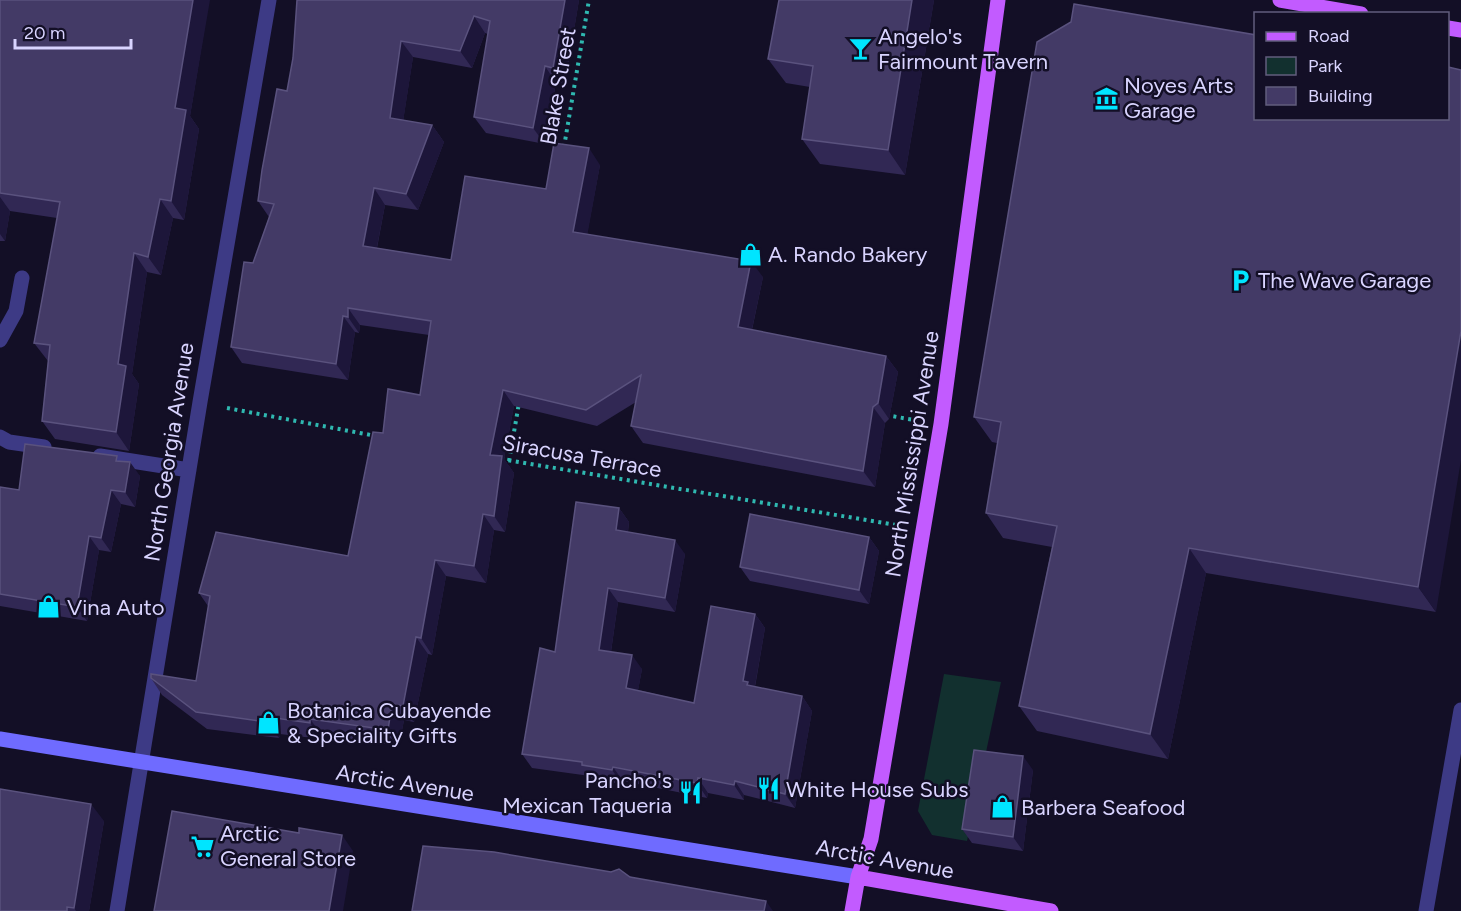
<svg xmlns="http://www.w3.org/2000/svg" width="1461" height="911" font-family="Figtree,sans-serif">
<rect width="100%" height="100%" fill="#130f26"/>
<path fill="#12302f" d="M944 674 1001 682 967 841 932 835 918 811Z"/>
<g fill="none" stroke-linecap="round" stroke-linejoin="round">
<path stroke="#2fb8b0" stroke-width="4" stroke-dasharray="3 4.5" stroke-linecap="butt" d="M564 147 589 0
M227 408 376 436
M886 415 914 420
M501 459 896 525
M509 461 519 403"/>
<path stroke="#3d3a85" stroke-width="15" d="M1426 911 1461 710"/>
<path stroke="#3d3a85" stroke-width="15" d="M0 340 16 311 22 278
M0 437 9 442 44 447
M100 456 189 470
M117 911 200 402 269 0"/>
<path stroke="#6f6bff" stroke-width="15" d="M0 739 858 877"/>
<path stroke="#c25bff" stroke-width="15" d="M1280 0 1361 14
M1448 28 1461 30
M858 877 1051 911
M852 911 858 877 871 839 941 424 998 0"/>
</g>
<path fill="#312854" d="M0 0 208 7 190 116 199 129 184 220 173 218 161 275 147 272 132 374 139 384 129 451 55 439 42 421 48 361 34 343 57 218 10 211 5 241H0Z
M297 0H579L565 84 556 83 545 144 486 133 474 117 488 34 485 33 472 68 413 57 403 121 432 125 444 142 418 210 385 205 377 248 451 260 546 189 600 165 587 234 763 277 752 330 886 356 898 372 889 419 885 423 875 487 643 443 631 426 636 402 597 426 514 406 504 459 514 473 505 532 494 530 486 583 446 576 432 655 428 654 414 722 404 720 399 746 322 735 321 739 280 734 279 738 207 729 162 695 151 678 196 681 208 606 199 593 348 556 383 433 420 395 429 335 360 325 359 333 355 332 348 380 242 363 231 347 253 263 269 217 258 201 287 91 293 58Z
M934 0 905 175 820 164 802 139 810 87 786 83 768 59Z
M1037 42 1436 612 1206 573 1168 759 1037 731 1019 706 1052 547 1003 538 986 513 997 443 992 442 974 417Z
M120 461 140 476 135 507 121 504 111 552 99 550 87 621 0 606V487L19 490Z
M619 508 629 522 628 532 685 554 675 612 618 602 611 652 642 669 638 690 694 703 755 614 765 628 755 687 802 696 812 711 795 808 744 795V800L708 793 707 798 623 781 622 784 592 779 590 776 532 768 522 754 555 652Z
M869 537 879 551 869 604 750 581 740 567Z
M1033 770 1023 851 972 843 962 829Z
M104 821 89 911H0Z"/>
<path fill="#1d163a" d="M193 0H210L190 116 199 129 184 220 171 201 175 108Z
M565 0H579L565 84 553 68Z
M912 0H934L905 175 888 150Z
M474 16 485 33 472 68 460 51Z
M401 41 413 57 401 135 390 118Z
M545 66 556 83 545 144 533 128Z
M432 125 444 142 418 210 406 194Z
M589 148 600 165 585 248 573 232Z
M374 188 385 205 374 262 363 246Z
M0 197 10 211 5 241 0 234Z
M160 199 173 218 161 275 148 257Z
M134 253 147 272 132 374 139 384 129 451 116 432 118 364Z
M751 261 763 277 749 343 738 327Z
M348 308 360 325 359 333 348 317Z
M343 316 355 332 348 380 336 364Z
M1461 331V460L1436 612 1418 587Z
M886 356 898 372 889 419 878 403Z
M503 390 514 406 504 459 514 473 505 532 494 516 490 455Z
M873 407 885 423 875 487 863 471Z
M130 462 140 476 135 507 125 492Z
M111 490 121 504 111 552 101 538Z
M619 508 629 522 626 544 616 530Z
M483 514 494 530 486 583 474 566Z
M89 536 99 550 87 621 77 607Z
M869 537 879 551 869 604 859 590Z
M675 540 685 554 675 612 665 598Z
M1189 548 1206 573 1168 759 1150 734Z
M435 560 446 576 432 655 421 638Z
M608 588 618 602 609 665 599 650Z
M755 614 765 628 754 691 743 681Z
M416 637 428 654 414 722 403 706Z
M632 655 642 669 636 702 626 688Z
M802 696 812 711 795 808 785 794Z
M392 704 404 720 399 746 388 730Z
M268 717 280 734 279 738 267 722Z
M310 719 322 735 321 739 310 723Z
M1023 756 1033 770 1023 851 1013 837Z
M613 767 623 781 622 784 612 770Z
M698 778 708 793 707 798 697 783Z
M735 781 744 795V800L734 785Z
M91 804 104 821 89 911H76L74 908Z
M342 835 353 851 343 911H329Z
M766 901 773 911H764Z"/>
<path fill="#433a66" stroke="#5a527e" stroke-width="1.5" d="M0 0H193L175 108 186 110 171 201 160 199 148 257 134 253 118 364 126 366 116 432 42 421 50 345 34 343 60 202 0 193Z
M297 0H565L553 68 545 66 533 128 474 117 490 21 474 16 460 51 401 41 390 118 432 125 406 194 374 188 363 246 451 260 465 176 546 189 554 143 589 148 573 232 751 261 738 327 886 356 878 403 873 407 863 471 631 426 641 375 586 410 503 390 490 455 502 456 494 516 483 514 474 566 435 560 421 638 416 637 403 706 392 704 388 730 310 719V723L268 717 267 722 196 712 151 678V674L196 681 210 596 199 593 216 532 348 556 373 432 383 433 388 389 420 395 431 321 348 308V317L343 316 336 364 231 347 244 262 253 263 274 204 258 201 262 170 277 89 287 91 293 58Z
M779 0H912L888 150 802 139 813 66 768 59Z
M1074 4 1256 35V118H1448V67L1461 70V331L1418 587 1189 548 1150 734 1019 706 1057 526 986 513 1001 422 974 417 1037 42 1071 22Z
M25 444 117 456 116 461 130 462 125 492 111 490 101 538 89 536 77 607 0 594V487L19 490Z
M576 502 619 508 616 530 675 540 665 598 608 588 599 650 632 655 626 688 694 703 711 606 755 614 743 681 748 682 747 685 802 696 785 794 735 781 734 785 698 778 697 783 613 767 612 770 582 765V762L522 754 540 648 555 652Z
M750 514 869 537 859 590 740 567Z
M974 750 1023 756 1013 837 962 829Z
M0 789 91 804 74 908 67 907V911H0Z
M172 811 299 833V828L342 835 329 911H154Z
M423 846 494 852 611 872 619 869 630 877 766 901 764 911H412Z"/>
<defs>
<symbol id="bar-bare" viewBox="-9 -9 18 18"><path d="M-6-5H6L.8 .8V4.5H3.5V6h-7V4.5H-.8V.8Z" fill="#00e5ff" stroke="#130f26" stroke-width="2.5" paint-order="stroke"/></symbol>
<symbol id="museum-bare" viewBox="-9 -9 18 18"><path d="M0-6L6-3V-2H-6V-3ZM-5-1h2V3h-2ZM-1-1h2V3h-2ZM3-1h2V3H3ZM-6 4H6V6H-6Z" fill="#00e5ff" stroke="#130f26" stroke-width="2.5" paint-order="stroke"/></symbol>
<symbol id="shop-bare" viewBox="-9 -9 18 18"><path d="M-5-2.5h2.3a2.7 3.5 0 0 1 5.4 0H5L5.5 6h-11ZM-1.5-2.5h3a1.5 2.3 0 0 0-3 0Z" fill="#00e5ff" stroke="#130f26" stroke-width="2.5" paint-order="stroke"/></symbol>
<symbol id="parking-bare" viewBox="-9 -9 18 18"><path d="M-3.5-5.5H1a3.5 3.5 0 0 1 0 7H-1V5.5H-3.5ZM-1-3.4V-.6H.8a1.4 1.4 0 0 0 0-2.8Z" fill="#00e5ff" stroke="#130f26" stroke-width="2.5" paint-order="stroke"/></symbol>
<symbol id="restaurant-bare" viewBox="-9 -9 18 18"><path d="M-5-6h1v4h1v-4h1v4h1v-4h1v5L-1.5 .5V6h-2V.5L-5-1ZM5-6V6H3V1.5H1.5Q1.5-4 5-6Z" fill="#00e5ff" stroke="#130f26" stroke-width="2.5" paint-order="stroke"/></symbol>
<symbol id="supermarket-bare" viewBox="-9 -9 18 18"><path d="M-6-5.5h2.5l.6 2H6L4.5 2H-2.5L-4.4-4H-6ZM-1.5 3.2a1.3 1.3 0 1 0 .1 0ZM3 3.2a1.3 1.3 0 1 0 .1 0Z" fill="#00e5ff" stroke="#130f26" stroke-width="2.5" paint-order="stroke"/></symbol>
</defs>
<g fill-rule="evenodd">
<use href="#bar-bare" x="844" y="32" width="33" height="33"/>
<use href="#museum-bare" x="1090" y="82" width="33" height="33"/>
<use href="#shop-bare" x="734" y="238" width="33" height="33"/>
<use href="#parking-bare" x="1224" y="264" width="33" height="33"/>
<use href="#shop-bare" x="32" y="590" width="33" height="33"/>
<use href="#shop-bare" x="252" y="706" width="33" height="33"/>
<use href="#restaurant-bare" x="752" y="772" width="33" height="33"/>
<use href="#restaurant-bare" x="674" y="776" width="33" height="33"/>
<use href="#shop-bare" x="986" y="790" width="33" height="33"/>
<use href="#supermarket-bare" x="186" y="830" width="33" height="33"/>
</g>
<g text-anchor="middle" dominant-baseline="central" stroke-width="5" stroke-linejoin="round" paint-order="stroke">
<g font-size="22" fill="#d9d4ff" stroke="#130f26" text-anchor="start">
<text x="878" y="36">Angelo's<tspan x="878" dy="25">Fairmount Tavern</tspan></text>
<text x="1124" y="85">Noyes Arts<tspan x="1124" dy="25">Garage</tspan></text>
<text x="768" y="254">A. Rando Bakery</text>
<text x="1258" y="280">The Wave Garage</text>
<text x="67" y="607">Vina Auto</text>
<text x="287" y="710">Botanica Cubayende<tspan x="287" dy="25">&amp; Speciality Gifts</tspan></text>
<text x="672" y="780" text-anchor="end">Pancho's<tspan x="672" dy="25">Mexican Taqueria</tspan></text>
<text x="786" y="789">White House Subs</text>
<text x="1021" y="807">Barbera Seafood</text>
<text x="220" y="833">Arctic<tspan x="220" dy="25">General Store</tspan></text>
</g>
<g font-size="22" fill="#d9d4ff" stroke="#130f26">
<text transform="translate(558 86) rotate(-80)">Blake Street</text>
<text transform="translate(169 452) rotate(-81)">North Georgia Avenue</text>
<text transform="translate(912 454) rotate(-81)">North Mississippi Avenue</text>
<text transform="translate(582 456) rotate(10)">Siracusa Terrace</text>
<text transform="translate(405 783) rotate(9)">Arctic Avenue</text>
<text transform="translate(885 859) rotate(10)">Arctic Avenue</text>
</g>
</g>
<rect x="1254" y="12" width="195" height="108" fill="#130f26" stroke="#625e7d" stroke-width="1.5"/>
<rect x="1266" y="32" width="30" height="9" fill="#c25bff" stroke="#625e7d" stroke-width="1.5"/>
<text x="1308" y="42" font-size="18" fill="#d9d4ff">Road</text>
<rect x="1266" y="57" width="30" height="18" fill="#12302f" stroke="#625e7d" stroke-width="1.5"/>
<text x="1308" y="72" font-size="18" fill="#d9d4ff">Park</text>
<rect x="1266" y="87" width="30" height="18" fill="#433a66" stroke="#625e7d" stroke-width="1.5"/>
<text x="1308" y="102" font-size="18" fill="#d9d4ff">Building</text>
<path d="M15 39v9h116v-9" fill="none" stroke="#d9d4ff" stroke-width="3"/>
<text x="24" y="39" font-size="18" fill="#d9d4ff" stroke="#130f26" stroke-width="4.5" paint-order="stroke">20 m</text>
</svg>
